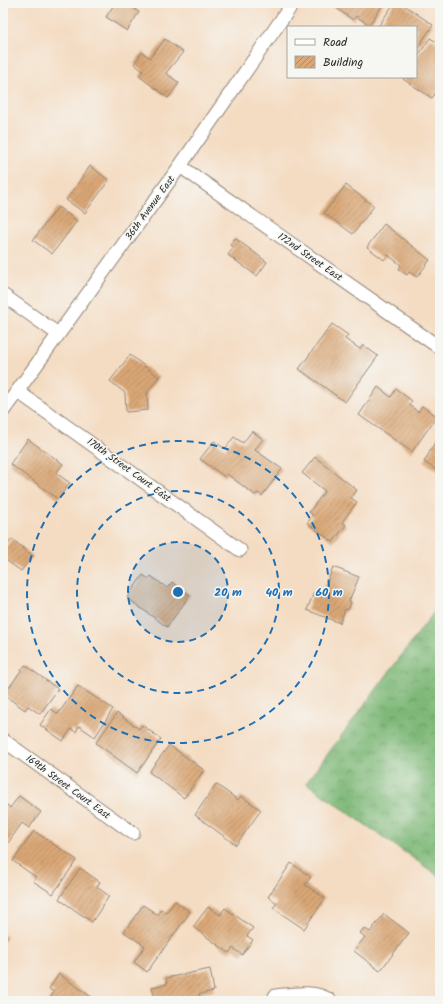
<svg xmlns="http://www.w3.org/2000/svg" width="443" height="1004" font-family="Kalam,sans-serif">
<defs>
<pattern id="forest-crowns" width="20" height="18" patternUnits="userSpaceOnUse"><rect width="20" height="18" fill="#7eb877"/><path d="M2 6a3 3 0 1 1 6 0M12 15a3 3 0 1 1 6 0" fill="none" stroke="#679662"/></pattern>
<pattern id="building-hatch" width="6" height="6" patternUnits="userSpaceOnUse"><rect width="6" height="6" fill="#daa776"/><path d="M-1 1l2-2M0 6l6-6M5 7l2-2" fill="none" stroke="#b18861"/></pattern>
</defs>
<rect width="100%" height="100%" fill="#f6f6f2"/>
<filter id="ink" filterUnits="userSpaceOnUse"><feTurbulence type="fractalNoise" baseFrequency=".025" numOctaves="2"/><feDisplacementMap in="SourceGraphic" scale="8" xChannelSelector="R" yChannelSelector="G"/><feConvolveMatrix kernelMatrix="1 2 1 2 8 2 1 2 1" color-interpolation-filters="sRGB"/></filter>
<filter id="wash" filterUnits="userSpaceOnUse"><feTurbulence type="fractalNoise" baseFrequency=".012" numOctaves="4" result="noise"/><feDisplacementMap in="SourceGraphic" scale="16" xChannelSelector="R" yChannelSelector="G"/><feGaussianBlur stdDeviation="0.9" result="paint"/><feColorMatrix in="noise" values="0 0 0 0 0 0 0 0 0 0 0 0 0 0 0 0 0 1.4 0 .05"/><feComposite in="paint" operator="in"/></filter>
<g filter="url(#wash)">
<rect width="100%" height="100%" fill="#f4dcc2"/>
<path fill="url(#forest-crowns)" stroke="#547251" d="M440 604V877L306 783Z"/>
<g id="blocks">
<path fill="url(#building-hatch)" d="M115 3H125L139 12 127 31 106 17Z
M334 3H384L369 25 356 16 353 20 332 5Z
M394 3H401L433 25 416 50V27H378Z
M430 38 440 44V94L437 91 432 98 403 79 404 77H416V59Z
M165 39 183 52 166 73 179 83 168 98 139 76 143 71 134 64 142 52 150 58Z
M90 166 109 180 85 213 66 200Z
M346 185 374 206 353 234 324 213Z
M58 207 77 221 52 254 33 240Z
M384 224 430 260 417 277 409 272 407 275 399 269 401 265 388 255 384 260 367 247Z
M235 238 267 262 257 276 228 255 234 247 230 245Z
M332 324 348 335 345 339 360 349 363 345 378 356 345 402 299 369Z
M130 355 159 377 147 393 148 410 126 412 125 393 110 381Z
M378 387 391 397 396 389 412 401 409 405 418 412 422 406 437 416 412 452 359 415Z
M252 431 263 439 255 450 282 469 262 496 258 493 255 495 227 474 225 477 200 459 214 441 225 449 234 437 243 443Z
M439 436 440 437V472L424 462Z
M28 439 63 464 56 473 70 483 58 499 10 464Z
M315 457 357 490 351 498 357 502 342 522 346 525 333 542 307 523 313 515 309 512 325 491 302 473Z
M12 539 33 556 21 571 3 558V551Z
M333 567 359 577 349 601 351 602 348 610 345 609 340 623 307 610 314 592 322 595Z
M143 575 149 579 151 576 167 588 172 582 190 595 167 627 127 598Z
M25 665 58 689 40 714 28 706 25 710 4 695Z
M78 686 113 709 95 737 79 726 76 732 71 729 63 741 40 725 51 709 58 714Z
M117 713 139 729 142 725 161 739 137 773 96 743Z
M169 745 204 770 184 798 149 772Z
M216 784 238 800 241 796 261 810 236 845 195 815Z
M19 796 41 812 29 828 22 823 3 850V808L6 804 10 808Z
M34 831 77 860 53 894 33 881 36 877 13 861Z
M291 863 311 877 305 885 325 898 304 929 273 908 277 903 268 897Z
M80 868 100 882 97 887 109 896 92 922 59 899Z
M175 901 190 912 147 972 134 962 145 946 124 932 143 905 158 915 161 909 166 913Z
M208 907 220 915 225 908 253 928 247 936 253 940 242 955 233 948 229 953 193 927Z
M384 914 409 933 380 971 354 951 365 937 360 933 364 928 370 932Z
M3 934 7 937 3 943Z
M210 969 214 991 199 994 201 1001H155L152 987 167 984 166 978Z
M59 974 97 1001H48L54 992 49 989Z"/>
</g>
</g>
<g filter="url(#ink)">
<use href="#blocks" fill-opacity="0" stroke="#908476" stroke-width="1"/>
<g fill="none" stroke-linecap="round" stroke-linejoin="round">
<defs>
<path id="street" d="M180 166 440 348
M3 295 58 334
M17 391 240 550
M3 411 180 166 293 3
M3 740 133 833
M275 996C294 994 315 990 331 1001"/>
</defs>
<use href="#street" stroke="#908476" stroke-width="15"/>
<use href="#street" stroke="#fff" stroke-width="13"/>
</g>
</g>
<circle cx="178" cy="592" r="50" fill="#1f6fb2" fill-opacity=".12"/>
<g fill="none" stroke="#1f6fb2" stroke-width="2" stroke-dasharray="7 5">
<circle cx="178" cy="592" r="50"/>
<circle cx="178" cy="592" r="101"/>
<circle cx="178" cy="592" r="151"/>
</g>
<g text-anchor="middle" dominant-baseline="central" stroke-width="3" stroke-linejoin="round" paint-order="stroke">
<g font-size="10" fill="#2b2b2b" stroke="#f6f6f2">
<text transform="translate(150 208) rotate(-54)">36th Avenue East</text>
<text transform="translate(310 257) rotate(35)">172nd Street East</text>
<text transform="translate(129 470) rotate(36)">170th Street Court East</text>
<text transform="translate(68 787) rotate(36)">169th Street Court East</text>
</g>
</g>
<circle cx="178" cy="592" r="6" fill="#1f6fb2" stroke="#f6f6f2" stroke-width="2"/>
<g font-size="12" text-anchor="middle" font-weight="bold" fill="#1f6fb2" stroke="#f6f6f2" stroke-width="3" stroke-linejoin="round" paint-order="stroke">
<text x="228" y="596">20 m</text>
<text x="279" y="596">40 m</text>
<text x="329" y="596">60 m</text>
</g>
<rect width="443" height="1004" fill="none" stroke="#f6f6f2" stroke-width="16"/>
<rect x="287" y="26" width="130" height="52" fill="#f6f6f2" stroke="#a5a5a2"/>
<rect x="295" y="39" width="20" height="6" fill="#ffffff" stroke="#a5a5a2"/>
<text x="323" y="46" font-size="12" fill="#2b2b2b">Road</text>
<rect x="295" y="56" width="20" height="12" fill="url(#building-hatch)" stroke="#a5a5a2"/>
<text x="323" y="66" font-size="12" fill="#2b2b2b">Building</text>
</svg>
